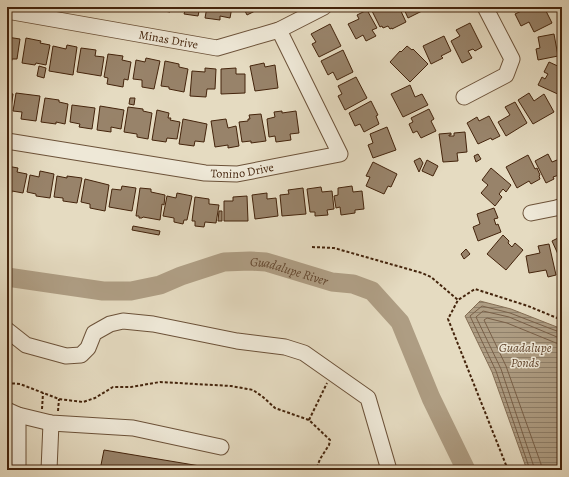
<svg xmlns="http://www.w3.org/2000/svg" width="569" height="477" font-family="Alegreya,serif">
<defs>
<pattern id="water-rules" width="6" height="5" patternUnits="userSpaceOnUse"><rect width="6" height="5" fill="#ae9d83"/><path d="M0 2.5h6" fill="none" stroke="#8f806a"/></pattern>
</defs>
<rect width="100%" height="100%" fill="#e5dbc1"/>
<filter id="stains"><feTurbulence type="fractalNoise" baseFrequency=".005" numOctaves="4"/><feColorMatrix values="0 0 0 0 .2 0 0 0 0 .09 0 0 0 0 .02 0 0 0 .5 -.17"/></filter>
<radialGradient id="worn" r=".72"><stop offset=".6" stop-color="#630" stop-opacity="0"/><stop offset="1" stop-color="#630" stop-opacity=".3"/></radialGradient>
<path fill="url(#water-rules)" stroke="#846d53" d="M480 301 511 309 562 329V470H527L492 372 465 316Z"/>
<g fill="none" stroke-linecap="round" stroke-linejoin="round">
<path stroke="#796048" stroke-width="1" d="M530 470 496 371 470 316 482 306 510 313 562 333
M535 470 501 369 476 317 483 311 509 317 557 337 562 338
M541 470V464L506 366 484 320 487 318 507 323 556 343 562 344"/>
<path stroke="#ae9d83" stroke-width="19" id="s1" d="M7 277 103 291H131L160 285 181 276 224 262 250 261 266 262 332 282 353 284 372 291 400 322 431 398 466 470"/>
</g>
<path fill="#98836a" stroke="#44240c" d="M146 7H171L170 12 145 8Z
M175 7H200L198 16 184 14 185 11 175 9Z
M207 7H232L230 18 220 16V20L205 18Z
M243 7H260L256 9 257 10 247 15Z
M374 7H399L406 22 392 29V28L390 29 388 26 383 28 382 26 380 27 371 9Z
M403 7H430L408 18Z
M512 7H523L514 12Z
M530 7H544L552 23 534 32 529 22 521 26 515 14Z
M367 10 377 28 372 30 376 36 366 41 363 35 356 39 348 24 359 19 357 15Z
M470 23 482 47 475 51 473 49 468 51 472 58 462 63 451 41 460 36 456 30Z
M330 24 341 46 319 57 312 44 316 42 311 34Z
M554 34 558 56 538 60 536 49 540 48 538 37Z
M444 36 451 51 441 56 443 58 431 64 423 46Z
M7 37 20 39 17 59H12L11 64 7 63Z
M26 38 41 41 40 43 50 45 46 65 36 63 35 65 22 63Z
M67 45 77 47 73 75 49 71 53 46 66 49Z
M407 46 412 50 413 49 428 64 410 82 390 62 400 51 401 52Z
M81 48 96 50 95 56 104 57 101 76 77 72Z
M343 50 353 72 337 80 333 72 328 75 321 61Z
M108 54 123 56 122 60 131 62 128 80 124 79 123 87 107 84 108 78 104 77Z
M146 58 160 61 154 89 142 87V80L133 79 136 60 145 62Z
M165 61 179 64V67L188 69 184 92 169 89V87L161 86Z
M549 62 562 68V96L538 85 542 77 545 79 548 74 544 72Z
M264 63 265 67 275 65 278 88 255 91 250 66Z
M39 66 46 68 44 78 37 76Z
M205 68 216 69 215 89H207L206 97 190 96 192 71 205 72Z
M236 68V74H245V93L221 94V69Z
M356 77 367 98 345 110 338 96 342 94 338 86Z
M410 85 415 97 422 94 428 105 403 117 391 94Z
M7 93 13 94 10 115 7 114Z
M16 93 40 96 36 121 21 119 22 112 13 111Z
M529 93 534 101 544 94 554 112 533 124 518 100Z
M45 98 59 100V102L68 104 65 124 56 122V124L41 122Z
M130 98H135L134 105 129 104Z
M371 101 378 115 376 116 379 124 364 132 360 124 355 126 349 113Z
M515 102 527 123 506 136 498 122 510 115 505 107Z
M72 105 95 108 92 129 79 127 80 124 70 122Z
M100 106 124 110 121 129 111 127V132L97 130Z
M128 107 143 109V111L152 113 148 139 137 137V134L124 132Z
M429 109 434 119 431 121 436 131 421 138 417 131 413 133 409 124 413 122 411 118Z
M157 110 169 113 168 118H171L170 120 180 122 177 139 167 138 166 142 152 140Z
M282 111V113L296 111 299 133 290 134 291 140 276 142 275 136 269 137 267 119 275 117 274 112Z
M261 114 266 141 251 143V141L242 142 239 122 248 121V119H250L249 115Z
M489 116 500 136 492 140 491 138 478 144 467 123 477 117 479 121Z
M183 119 207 124 204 142 195 141 194 146 179 144Z
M226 119 228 128 236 126 239 146 228 148V145L215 147 211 121Z
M387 127 396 150 373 158 368 145 373 143 370 134Z
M465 132 467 152 457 153 458 161 443 162 439 134 451 133V135H449V136H454V133Z
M478 154 481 159 476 162 474 156Z
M548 154 552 162 562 158V177L560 178 559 175 553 177 554 179 546 183 535 161Z
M528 155 535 169 537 168 540 175 539 176 540 179 531 184 529 181 517 188 506 167Z
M420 158 423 163 419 172 414 161Z
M427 160 438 166 433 176 422 171Z
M373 162 397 174 391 187 388 186 384 194 366 186 370 177 366 176Z
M7 166 18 168 17 172 27 174 23 193 12 191 11 196 7 195Z
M491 168 511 185 506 192 503 189 499 194 502 197 495 206 481 193 488 185 482 180Z
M40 171 54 174 50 198 36 196V194L27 192 30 175 39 177Z
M57 176 67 178V176L82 178 77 203 63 201V198L54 197Z
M85 179 109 185 105 211 90 208V204L81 202Z
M122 186 136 188 132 211 109 207 112 189 121 190Z
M352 186 353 192 362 191 364 209 355 210V213L341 215 340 207 336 208 334 196 338 195V188Z
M321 187 322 192 332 191 334 209 327 210 328 215 315 216V212H310L307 189Z
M140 188 151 189V192L165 195 164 205 162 204 160 220 143 217 142 218H139V216H136Z
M303 188 306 214 282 216 280 195 289 194 288 190Z
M177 193 192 196 187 220H184L183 224 174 222V218L163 216 167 196 176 198Z
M267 193V199L276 198 278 216 255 219 252 195Z
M247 196 248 221H224V201H233V197Z
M195 197 209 199V204L219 205 216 223 205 222 204 227 195 226V221H192Z
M494 208 498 218 494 219 496 225 498 224 501 232 478 241 473 227 480 224 477 214Z
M219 211H222V221H218Z
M133 226 160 231 159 235 132 230Z
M503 235 509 241 508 243 512 247 515 243 523 250 506 270 487 254Z
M562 236V263L552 241Z
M549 244 556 275 548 277 546 270 529 273 526 256 540 253 538 246Z
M466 249 470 254 464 259 461 254Z
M104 450 200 466V470H100Z"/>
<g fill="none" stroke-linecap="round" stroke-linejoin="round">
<defs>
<g id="minor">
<path id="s2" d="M7 11 217 48 279 30 324 7"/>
<path d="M464 97 506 75 512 59 485 7"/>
<path id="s3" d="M7 141 205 173 237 174 340 154 279 30"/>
<path d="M531 213 556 208 562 206"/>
<path d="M7 330 26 345 66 356 81 355 88 348 94 333 110 324 123 321 153 324 237 341 285 347 304 353 368 398 389 470"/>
<path d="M7 410 18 415 51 423 133 428 221 447"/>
<path d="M18 470V415"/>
<path d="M49 470 51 423"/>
</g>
</defs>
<use href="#minor" stroke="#6c5239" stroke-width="17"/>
<path stroke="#44240c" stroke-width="2" stroke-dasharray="3 2" stroke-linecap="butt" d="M312 247 334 248 422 273 431 277 458 300
M7 383 20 384 59 399 83 402 95 398 113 387H131L160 382 231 386 253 390 263 397 275 408 309 420 330 440 329 445 320 459 316 470
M42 409 43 393
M58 411 59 399
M309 420 327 383
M508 470 448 319 458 300 475 289 528 306 562 320"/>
<use href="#minor" stroke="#eee8d7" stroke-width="15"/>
</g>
<g text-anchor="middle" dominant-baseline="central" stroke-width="3" stroke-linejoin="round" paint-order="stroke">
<g font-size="12" fill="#44240c" stroke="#eee8d7">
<text stroke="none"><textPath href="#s2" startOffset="164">Minas Drive</textPath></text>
<text stroke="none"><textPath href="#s3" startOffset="238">Tonino Drive</textPath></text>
</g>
<g font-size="13" font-style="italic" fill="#644830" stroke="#eee8d7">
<text stroke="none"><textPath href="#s1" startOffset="289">Guadalupe River</textPath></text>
<text x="525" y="347">Guadalupe<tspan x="525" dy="15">Ponds</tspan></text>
</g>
</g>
<rect width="569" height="477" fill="none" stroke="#e5dbc1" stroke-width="24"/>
<rect x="8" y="8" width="553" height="461" fill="none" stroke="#44240c" stroke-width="2"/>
<rect x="12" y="12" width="545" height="453" fill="none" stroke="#44240c"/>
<rect width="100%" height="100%" filter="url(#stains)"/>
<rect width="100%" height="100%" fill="url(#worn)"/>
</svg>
